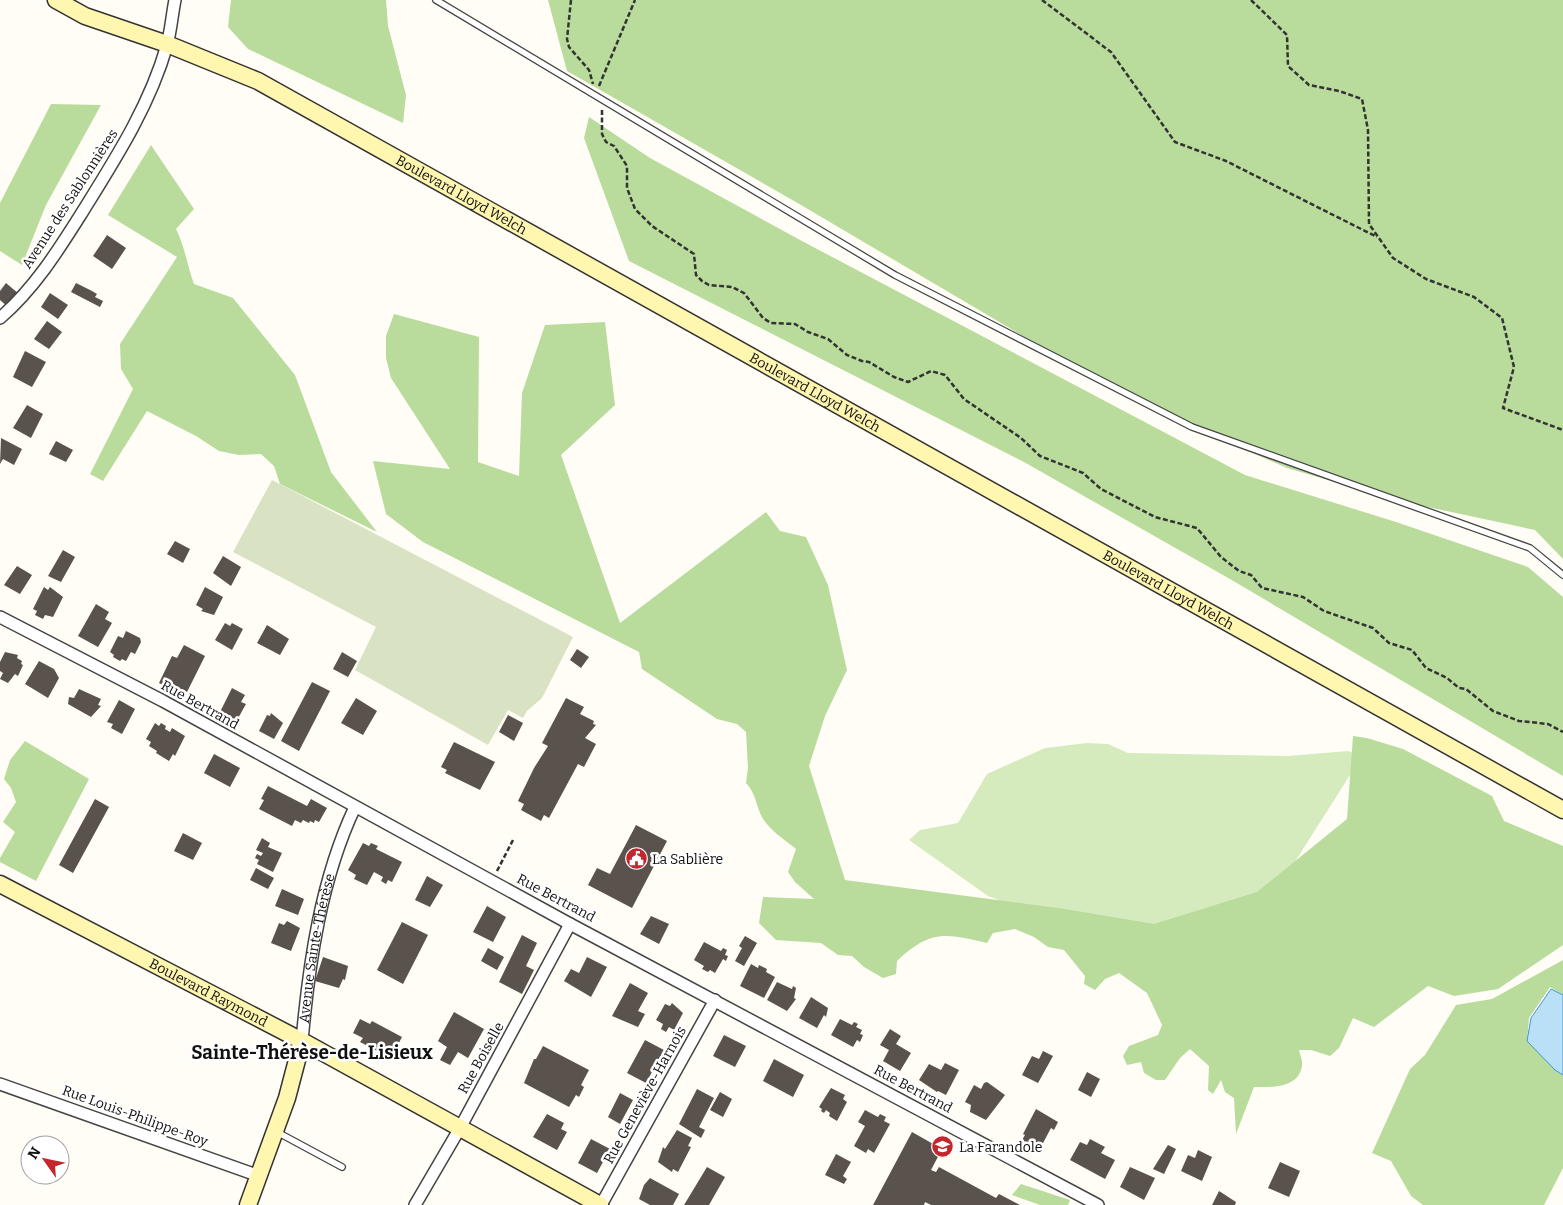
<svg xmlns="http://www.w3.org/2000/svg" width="1563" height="1205" font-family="Bitter,serif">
<rect width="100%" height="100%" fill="#fffdf5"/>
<path fill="#d5ebbd" d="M1087 743 1108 744 1128 753 1288 756 1348 751 1362 756 1229 966 1044 917 988 896 909 840 920 830 958 823 987 774 1045 748Z"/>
<path fill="#b9dc9c" d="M231 0H386L388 26 406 95 403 123 248 49 228 27Z
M548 0H1563V559L1535 530 1400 501 1287 468 1175 419 1028 339 801 205 567 71Z
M51 104 101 105 46 205 22 265 0 251V203Z
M589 117 650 158 802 241 1245 475 1396 522 1528 567 1563 597V776L1230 579 1024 462 629 261 584 138Z
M151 145 194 209 176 229C185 247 187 265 194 284L233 298 295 375 331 472 377 532 280 484 274 466 261 454 239 455 219 451 196 436 147 411 103 481 90 474 133 389 121 369 120 344 177 257 108 215Z
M394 314 479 337 478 462 519 476 522 393 545 325 605 322 615 405 561 455 620 623 766 512 780 531 806 537 828 585 847 670 825 716 809 766 845 880 1065 909 1154 924 1257 892 1347 819 1353 736 1367 738 1403 749 1492 796 1504 821 1563 846V945L1498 989 1454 996 1428 986 1374 1027 1353 1018 1339 1048 1330 1056 1311 1050H1299C1300 1055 1303 1061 1302 1066 1298 1089 1271 1087 1254 1087L1236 1134 1234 1098 1225 1092 1221 1080 1213 1094 1208 1090 1209 1066 1190 1049 1180 1058 1165 1080H1156L1144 1073 1141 1062 1127 1065 1123 1056 1129 1046 1158 1035 1162 1025 1147 993 1119 973 1105 979 1095 990 1084 984 1085 976 1064 950 1048 947 1034 937 1015 929 993 933 987 943C945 933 930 930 897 961L896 974 883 978 864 967 852 956 838 955 821 943 776 940 759 923 763 897 814 899 795 882 788 872 796 849C785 840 771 831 763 819 756 807 756 793 746 783L748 768 746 732 737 724 717 719 642 669 639 652 423 542 386 514 373 461 450 469 391 378 386 358V336Z
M25 741 89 779 36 881 0 862V858L15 832 3 822 16 802 11 788 4 779 10 760Z
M1563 960V995L1550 987 1529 1018 1527 1041 1555 1069 1563 1075V1168L1544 1205H1423L1411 1196 1391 1161 1372 1153 1410 1069 1425 1055 1456 1005 1492 999Z
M1021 1184 1070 1200 1068 1205H1040L1012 1195Z"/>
<path fill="#d9e3c4" d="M272 480 573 637 542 698 527 711 523 718 508 710 488 745 355 670 376 627 233 552Z"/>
<path fill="#b9e0f7" stroke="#3f96cf" d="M1551 989 1563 995V1075L1555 1070 1527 1041 1531 1018Z"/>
<path fill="#5a524d" d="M107 235 126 248 112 269 93 256Z
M6 283 19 294 8 307 0 300V291Z
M76 283 92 291 97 294 95 297 103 301 100 307 71 292Z
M50 293 68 305 58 319 41 307Z
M47 321 62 332 49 349 34 339Z
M25 351 46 362 32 387 13 377Z
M27 405 43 414 31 438 13 428Z
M1 438 22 449 14 465 3 459 0 464Z
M56 441 73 450 66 462 49 454Z
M175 541 190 549 183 563 167 554Z
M63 550 75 557 61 582 48 576Z
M223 556 241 567 231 586 213 573Z
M17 566 32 575 20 594 4 585Z
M44 587 48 590 50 587 63 597 53 617 45 615 43 619 35 615 37 611 33 609Z
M205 587 223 597 214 615 201 611 203 609 196 605Z
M96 604 109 612 105 619 112 623 98 647 78 636Z
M225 623 230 626 232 623 243 629 232 650 215 640Z
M267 625 289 639 280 655 257 643Z
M126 631 140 638 141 642 135 654 131 652 126 661 122 659 120 661 113 657 114 655 110 652 118 636 123 638Z
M184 645 205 656 187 692 175 686 173 690 159 683 172 656 177 658Z
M577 649 589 657 581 668 570 660Z
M5 652 18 655 17 658 22 661 21 664 23 665 18 676 15 674 8 683 0 679 3 673 0 671V662Z
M342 652 357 661 348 677 333 669Z
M39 661 54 669 59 678 48 698 25 684Z
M312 682 330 691 299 751 281 741Z
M232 688 245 695 241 702 246 704 236 722 219 714Z
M79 689 101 699 98 705 101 706 91 717 68 704 69 697 74 698Z
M356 698 377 711 363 735 341 723Z
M566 698 584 707 580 714 594 721 593 724 596 725 585 738 596 744 584 767 578 764 549 818 544 815 541 821 521 810 524 804 518 801 534 768 548 746 542 743Z
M119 700 135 709 122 734 111 728 113 724 107 722Z
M271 713 283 723 274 739 259 731 267 715 270 716Z
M508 715 523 723 514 741 499 732Z
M155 723 159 726 161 723 166 726 165 729 170 732 172 728 185 736 175 756 173 754 169 761 156 753 157 751 149 746 151 742 146 739Z
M454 742 495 762 480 790 445 773 447 770 441 767Z
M214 754 240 768 230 787 204 773Z
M268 786 307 806 311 799 327 808 319 822 315 820 314 823 310 821 309 823 303 820 301 823 295 820 292 826 259 809 264 800 261 799Z
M95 799 109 807 73 873 59 865Z
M636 825 667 841 632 908 588 885 597 868 610 874Z
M183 833 202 843 193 860 174 851Z
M262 838 270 843 268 847 282 853 273 872 257 864 259 860 255 858 257 854 261 856 263 853 256 850Z
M363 843 369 846 371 843 378 846 376 849 402 862 392 882 388 880 386 884 381 881 383 877 374 872 367 885 354 879 356 875 348 870Z
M256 868 274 878 268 889 250 880Z
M427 876 443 885 430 907 415 900Z
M282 889 304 899 298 915 275 906Z
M487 906 506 917 493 942 473 932Z
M651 916 669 924 659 944 640 934Z
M287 921 300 928 291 951 271 943 279 923 284 925Z
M402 922 428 935 403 984 377 970Z
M522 935 537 943 526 966 534 970 522 994 499 982Z
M745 936 757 943 744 966 735 961 742 948 739 946Z
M704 942 721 951 723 948 727 950 725 955 728 956 726 961 723 959 715 973 710 970 708 972 702 969 704 966 694 960Z
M488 948 504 957 497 970 481 961Z
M323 957 348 966 345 980 343 979 339 988 315 981Z
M587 957 607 967 591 997 564 981 571 969 579 973Z
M751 964 758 968 759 965 767 969 766 972 775 977 764 998 740 986Z
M777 982 792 989 793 986 796 988 794 998 796 999 787 1011 767 1000Z
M630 983 648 993 638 1011 645 1014 638 1027 612 1016Z
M811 997 828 1008 826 1017 824 1015 817 1028 799 1018Z
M672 1003 683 1013 674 1030 669 1027 666 1032 661 1029 663 1024 656 1020 665 1004 670 1006Z
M454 1012 484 1029 468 1058 458 1052 450 1065 440 1060 447 1047 438 1041Z
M360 1019 370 1024 372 1021 402 1037 391 1058 360 1042 363 1038 353 1033Z
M840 1019 852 1025 854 1022 858 1024 856 1027 862 1030 860 1034 863 1035 860 1042 857 1040 853 1047 831 1035Z
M890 1029 901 1036 896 1044 911 1053 900 1071 883 1061 889 1050 880 1045Z
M724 1035 746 1046 735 1067 713 1056Z
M645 1040 664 1050 646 1083 627 1073Z
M543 1046 589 1070 581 1085 584 1087 579 1097 576 1095 569 1107 524 1083 534 1059H536Z
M1043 1051 1053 1056 1038 1083 1022 1075 1032 1056 1039 1059Z
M774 1059 804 1075 793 1097 763 1081Z
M945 1063 959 1070 946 1095 938 1091 937 1092 919 1080 929 1064 941 1070Z
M1087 1072 1100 1079 1091 1097 1078 1090Z
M987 1082 1005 1095 986 1120 970 1112 971 1105 965 1102 974 1085 981 1089 984 1083Z
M831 1088 845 1095 843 1099 847 1102 837 1121 829 1116 830 1113 826 1110 824 1113 821 1111 822 1109 819 1107Z
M697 1089 714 1098 699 1127 705 1130 701 1138 679 1124Z
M720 1092 732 1099 723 1117 710 1110Z
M620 1093 633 1100 620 1124 608 1117Z
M1036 1109 1058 1122 1054 1130 1051 1128 1042 1145 1040 1143 1038 1148 1022 1140 1025 1135 1023 1134Z
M865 1110 878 1117 880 1114 886 1117 884 1121 890 1124 874 1153 868 1149 866 1153 854 1146 865 1126 858 1122Z
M547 1114 564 1123 561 1129 567 1132 557 1150 533 1137Z
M677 1130 692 1138 688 1146 691 1147 678 1172 673 1169 672 1172 658 1162 663 1147 665 1149Z
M912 1132 942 1149 931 1170 936 1172 939 1167 996 1198 999 1194 1020 1205H931L925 1202 924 1205H873Z
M591 1139 610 1149 597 1173 578 1163Z
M1090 1139 1105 1147 1101 1153 1115 1160 1105 1179 1070 1160 1080 1142 1087 1145Z
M1168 1145 1176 1149 1164 1174 1153 1169Z
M1198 1150 1212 1157 1202 1181 1181 1171 1188 1155 1195 1158Z
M836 1154 851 1162 843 1176 847 1179 844 1184 825 1175Z
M1280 1162 1300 1171 1289 1197 1268 1188Z
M707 1167 725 1177 709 1205H684Z
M1130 1167 1155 1178 1144 1200 1120 1187Z
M650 1178 679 1194 673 1205H650L639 1199 644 1185Z
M1219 1191 1236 1202 1235 1205H1212Z"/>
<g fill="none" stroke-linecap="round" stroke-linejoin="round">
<defs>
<path id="lane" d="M436 0 895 275 1192 427 1530 548 1563 575
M277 1132 342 1167"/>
<g id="street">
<path d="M0 318C35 288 59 249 83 211 116 158 150 105 167 45 171 30 172 15 175 0"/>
<path d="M0 617 163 701 570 924 1098 1205"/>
<path id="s1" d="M302 1041C309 962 321 879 355 807"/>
<path d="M0 1084 259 1176"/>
<path d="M415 1205 460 1128 570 924"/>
<path d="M601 1205 715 1000"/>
</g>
<g id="secondary">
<path id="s2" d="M56 0 85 16 167 44 258 81 1563 810"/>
<path id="s3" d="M0 884 302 1041 600 1205"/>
<path d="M248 1205 287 1098 302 1041"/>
</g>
</defs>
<use href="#lane" stroke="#444" stroke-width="8"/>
<use href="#street" stroke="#444" stroke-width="14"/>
<use href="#secondary" stroke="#333" stroke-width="19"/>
<path stroke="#333" stroke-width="2.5" stroke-dasharray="5 2.5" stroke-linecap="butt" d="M571 0 567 39 569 47 589 70 593 84
M1042 0 1111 52 1175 142 1226 161 1377 237
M1251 0 1287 35 1288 66 1309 85 1339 91 1362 99 1368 130 1369 224 1393 258 1426 279 1474 297 1502 318 1514 367 1503 408 1563 430
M599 86 635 0
M602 110V134L606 142 614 146 627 166V188L635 209 652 226 694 254 696 275 702 281 709 285 732 287 744 293 763 318 771 323 795 324 808 332 828 339 847 355 862 361 869 362 894 377 908 382 931 371 945 375 964 399 1021 438 1040 456 1083 473 1101 489 1155 517 1197 528 1221 557 1239 571 1251 575 1262 588 1303 597 1324 611 1373 628 1389 643 1412 650 1426 668 1447 678 1459 688 1466 689 1493 711 1519 721 1548 724 1563 732
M497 871 513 840"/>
<use href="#lane" stroke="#fff" stroke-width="5.5"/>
<use href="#street" stroke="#fff" stroke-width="11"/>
<use href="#secondary" stroke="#fff6b0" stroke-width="16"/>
</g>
<defs>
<symbol id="civic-disc" viewBox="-11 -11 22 22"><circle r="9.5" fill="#c4262e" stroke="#fff"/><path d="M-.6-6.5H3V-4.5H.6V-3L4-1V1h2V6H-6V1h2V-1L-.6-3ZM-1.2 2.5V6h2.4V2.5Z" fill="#fff"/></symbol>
<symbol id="school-disc" viewBox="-11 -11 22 22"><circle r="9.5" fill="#c4262e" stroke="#fff"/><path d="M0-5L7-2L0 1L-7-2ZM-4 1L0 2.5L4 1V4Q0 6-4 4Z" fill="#fff"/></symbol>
</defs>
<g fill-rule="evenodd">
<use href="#civic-disc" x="624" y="846" width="25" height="25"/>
<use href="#school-disc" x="930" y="1134" width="25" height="25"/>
</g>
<g text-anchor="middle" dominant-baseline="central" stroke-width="5" stroke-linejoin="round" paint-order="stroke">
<g font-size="14" fill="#111" stroke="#fff">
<text stroke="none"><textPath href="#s2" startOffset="451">Boulevard Lloyd Welch</textPath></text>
<text transform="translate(70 199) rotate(-57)">Avenue des Sablonnières</text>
<text stroke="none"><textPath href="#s2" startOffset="856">Boulevard Lloyd Welch</textPath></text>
<text stroke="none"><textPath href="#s2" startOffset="1261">Boulevard Lloyd Welch</textPath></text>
<text transform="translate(200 705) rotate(29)">Rue Bertrand</text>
<text transform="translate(556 898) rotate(28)">Rue Bertrand</text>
<text stroke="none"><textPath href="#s1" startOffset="94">Avenue Sainte-Thérèse</textPath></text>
<text stroke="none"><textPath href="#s3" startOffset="235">Boulevard Raymond</textPath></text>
<text transform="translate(481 1058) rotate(-61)">Rue Boiselle</text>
<text transform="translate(913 1089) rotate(28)">Rue Bertrand</text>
<text transform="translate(645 1095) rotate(-61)">Rue Geneviève-Harnois</text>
<text transform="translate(135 1116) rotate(20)">Rue Louis-Philippe-Roy</text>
</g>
<g font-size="14" fill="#111" stroke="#fff" text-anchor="start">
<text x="652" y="859">La Sablière</text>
<text x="959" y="1147">La Farandole</text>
</g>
<g font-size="19" font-weight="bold" fill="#111" stroke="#fff">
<text x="312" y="1052">Sainte-Thérèse-de-Lisieux</text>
</g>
</g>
<g transform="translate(45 1160) rotate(303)"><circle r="24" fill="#ffffff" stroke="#a0a0a0"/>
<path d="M0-4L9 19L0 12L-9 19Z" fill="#c4262e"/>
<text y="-8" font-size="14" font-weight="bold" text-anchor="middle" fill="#111111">N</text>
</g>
</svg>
